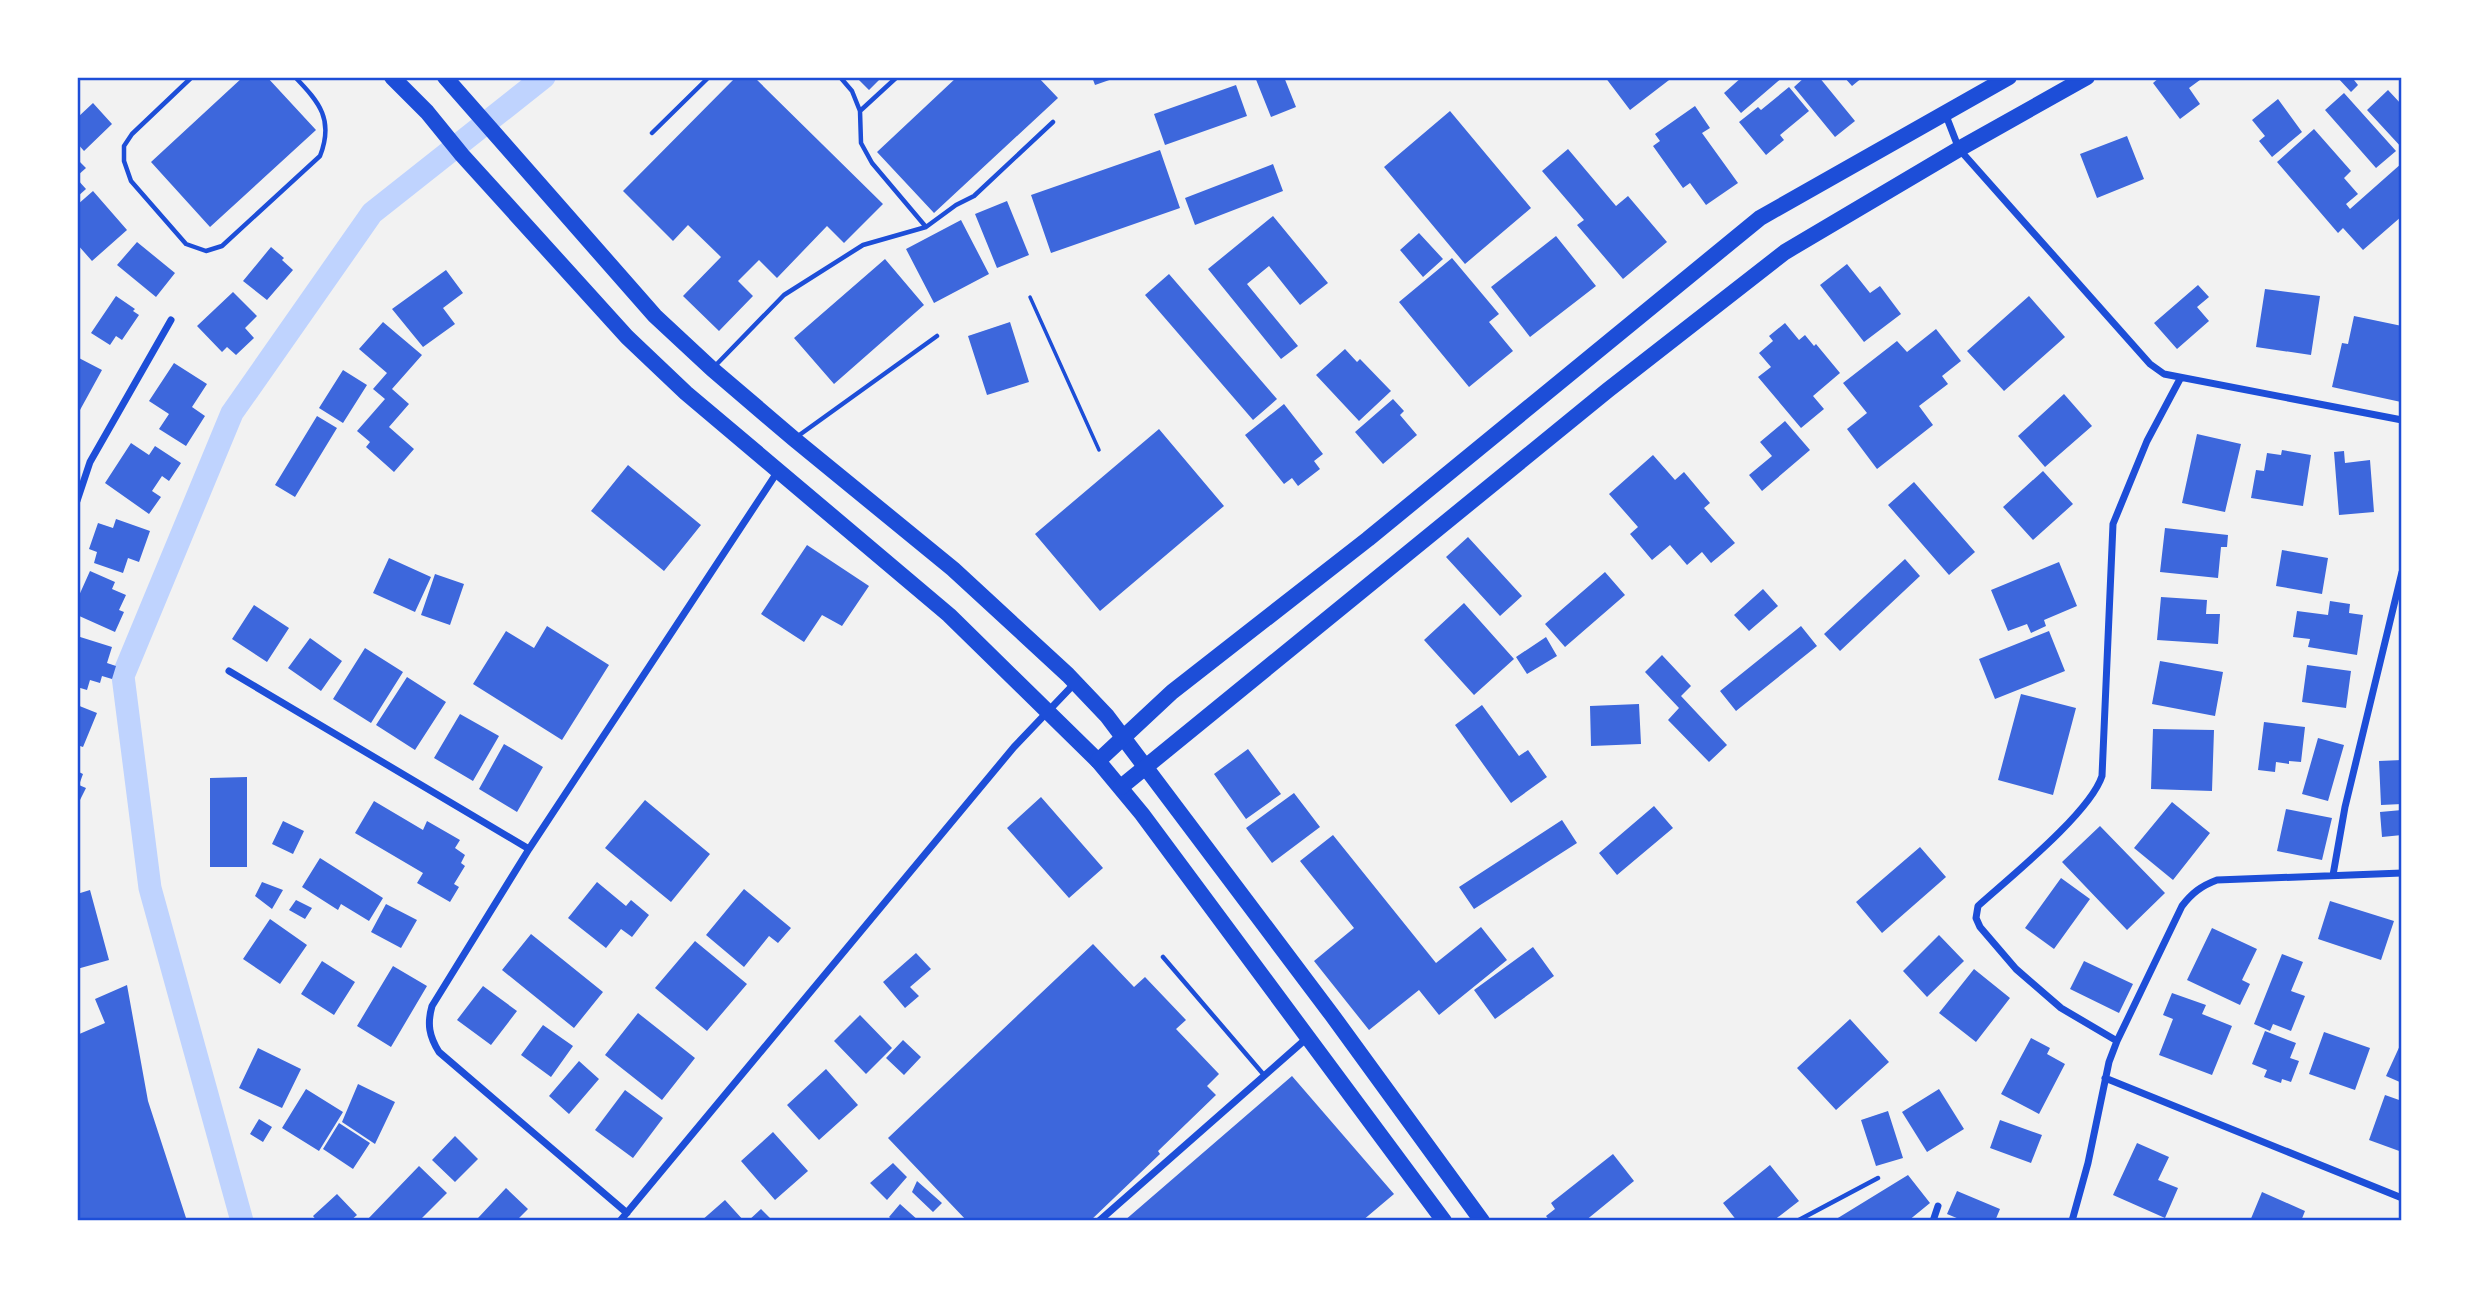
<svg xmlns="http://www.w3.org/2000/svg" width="2479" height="1298" font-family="'IBM Plex Sans',sans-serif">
<rect width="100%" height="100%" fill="#f2f2f2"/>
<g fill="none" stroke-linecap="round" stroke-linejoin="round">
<path stroke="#bfd3fe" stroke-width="6" d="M242 1221H243"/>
<path stroke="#bfd3fe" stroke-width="23" d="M242 1221 150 888 123 676 232 413 372 213 544 77"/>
</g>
<path fill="#3d67dc" d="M243 77H267L316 130 210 227 151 162Z
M736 77H754L883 204 844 243 827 226 777 278 759 260 738 281 753 296 719 331 683 296 721 257 688 225 673 241 623 191Z
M856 77H882L869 90Z
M957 77H1038L1058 98 934 213 877 152Z
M1092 77H1118L1095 85Z
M1255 77H1284L1296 107 1271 117Z
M1605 77H1673L1630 110Z
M1742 77H1783L1741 113 1724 93Z
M1805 77H1819L1855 121 1835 137 1794 87Z
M1844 77H1863L1852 86Z
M2160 77H2204L2189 88 2200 104 2180 119 2153 83Z
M2337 77H2357L2354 80 2358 85 2351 92Z
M1236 85 1247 116 1165 145 1154 114Z
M1789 87 1809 111 1780 135 1784 140 1766 155 1739 122 1758 107 1761 110Z
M2388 90 2402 105V148L2367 110Z
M2344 93 2396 151 2376 168 2325 110Z
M2278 99 2302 132 2272 157 2259 141 2265 136 2252 120Z
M93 103 112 124 84 151 77 143V118Z
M1695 106 1710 128 1702 133 1738 183 1706 205 1690 183 1683 188 1653 146 1660 141 1655 134Z
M1450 111 1531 208 1465 264 1384 167Z
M2314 129 2351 171 2344 178 2358 194 2346 204 2350 209 2402 163V216L2363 250 2343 228 2338 233 2277 162Z
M2127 136 2144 179 2097 198 2080 154Z
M1568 149 1616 206 1628 196 1667 242 1623 279 1577 225 1584 220 1542 171Z
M1160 150 1180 208 1051 253 1031 195Z
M77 159 86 168 77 176Z
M1273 164 1283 191 1195 225 1185 198Z
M77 179 86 189 77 197Z
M93 191 127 230 92 261 77 244V205Z
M1007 201 1029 255 997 268 975 214Z
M1273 216 1328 283 1300 305 1269 266 1247 284 1298 346 1281 359 1208 269Z
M961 220 989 274 934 303 906 249Z
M1419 233 1443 259 1423 277 1400 250Z
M1556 236 1596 286 1530 337 1491 287Z
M137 242 175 273 156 297 117 265Z
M271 247 284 258 282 260 293 270 267 300 243 281Z
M1452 258 1499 314 1489 322 1513 351 1469 387 1399 302Z
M885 259 924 305 834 384 794 338Z
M1847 264 1870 293 1880 286 1901 314 1864 342 1820 285Z
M446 270 463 293 443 308 455 324 423 347 392 309Z
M1169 274 1277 399 1253 420 1145 295Z
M2198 285 2209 297 2197 307 2209 321 2177 349 2154 323Z
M2265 289 2320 296 2311 355 2256 347Z
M233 292 257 316 245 328 254 338 236 355 227 347 222 352 197 326Z
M116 296 135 309 133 311 139 315 122 340 116 336 110 345 91 333Z
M2029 296 2065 337 2004 391 1967 351Z
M2354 316 2402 326 2401 402 2332 387 2342 343 2348 344Z
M383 322 422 355 392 389 409 404 389 427 414 449 394 472 366 447 370 442 357 431 385 399 373 389 387 373 359 349Z
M1010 322 1029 382 987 395 968 336Z
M1785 323 1799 340 1805 335 1814 346 1816 344 1840 373 1813 396 1824 409 1801 428 1758 377 1771 367 1759 353 1773 341 1769 336Z
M1936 329 1961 361 1942 376 1948 384 1919 406 1933 425 1877 469 1847 429 1867 413 1843 383 1897 341 1907 352Z
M1345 349 1357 362 1360 359 1391 391 1359 421 1316 375Z
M77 357 102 370 80 410 77 409Z
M174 363 207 384 192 407 205 416 186 446 159 429 169 414 149 401Z
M343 370 367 385 343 423 319 408Z
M2064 394 2092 426 2045 467 2018 436Z
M1393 399 1404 411 1400 415 1417 435 1383 464 1355 432Z
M1284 404 1323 454 1314 461 1320 469 1298 486 1292 478 1284 484 1245 435Z
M317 416 337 428 295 497 275 485Z
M1785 421 1810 450 1762 491 1749 475 1772 456 1760 442Z
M1159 429 1224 506 1100 611 1035 534Z
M2197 434 2241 444 2225 512 2182 503Z
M131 443 149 455 155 446 181 463 169 481 162 476 152 491 161 497 149 514 105 483Z
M2282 450 2311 455 2303 506 2251 498 2256 470 2264 471 2267 453 2281 455Z
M2344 451 2345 463 2370 460 2374 512 2339 515 2334 452Z
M1653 455 1675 480 1684 472 1710 503 1704 508 1735 543 1711 563 1702 552 1687 565 1670 545 1652 560 1630 534 1638 527 1609 494Z
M628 465 701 525 664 571 591 511Z
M2043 471 2073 504 2033 540 2003 507Z
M1914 482 1975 552 1949 575 1888 505Z
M116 519 150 531 139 562 128 558 123 573 94 563 97 552 89 549 98 523 113 528Z
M2165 528 2228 535 2227 547H2221L2218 578 2160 572Z
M1468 537 1522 596 1500 616 1446 557Z
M807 545 869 586 842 626 822 615 804 642 761 614Z
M2282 550 2328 558 2322 594 2276 586Z
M389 558 431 577 415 612 373 593Z
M1905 559 1920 576 1840 651 1824 634Z
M2059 562 2077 606 2044 620 2046 626 2031 633 2027 624 2008 631 1991 590Z
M90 571 115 582 112 589 126 595 119 610 124 612 115 632 77 615V600Z
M1605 572 1625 595 1565 647 1545 624Z
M435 574 464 584 450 625 421 615Z
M1763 589 1778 606 1749 631 1734 615Z
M2161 597 2207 600 2206 614H2220L2218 644 2157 640Z
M2330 601 2350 604 2349 613 2363 615 2357 655 2308 647 2310 639 2293 637 2297 611 2328 615Z
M1464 603 1514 659 1474 695 1424 640Z
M254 605 289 628 267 662 232 639Z
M547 626 609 665 562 740 473 684 506 631 534 648Z
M1801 626 1817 646 1736 711 1720 691Z
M2049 631 2065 671 1995 699 1979 659Z
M77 636 112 647 107 663 116 666 112 679 102 676 100 683 90 680 87 690 77 687Z
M1546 637 1557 656 1527 674 1516 657Z
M310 638 342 661 321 691 288 668Z
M365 648 403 672 371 723 333 699Z
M1662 655 1691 686 1681 696 1727 745 1709 762 1668 720 1679 708 1645 672Z
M2160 661 2223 672 2215 716 2152 704Z
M2307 665 2351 671 2346 708 2302 702Z
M407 677 446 702 415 750 376 725Z
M2021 694 2076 708 2053 795 1998 780Z
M1639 704 1641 744 1591 746 1590 706Z
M77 705 97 713 83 747 77 745Z
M1482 705 1519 756 1528 750 1547 777 1511 803 1455 725Z
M460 714 499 736 473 781 434 758Z
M2264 722 2305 727 2301 762 2289 761V764L2276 762 2275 772 2258 770Z
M2153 729 2214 730 2212 791 2151 789Z
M2318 738 2344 745 2328 801 2302 794Z
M504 744 543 767 517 812 479 789Z
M1248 749 1281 794 1246 819 1214 774Z
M2402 760V804L2381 805 2379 761Z
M77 771 83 774 79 785 86 788 77 806Z
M247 777V867H210V778Z
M1294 793 1320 827 1272 863 1246 828Z
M1041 797 1103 868 1069 898 1007 828Z
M645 800 710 854 671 902 605 848Z
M374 801 423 830 427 821 460 840 455 848 465 855 461 863 465 866 454 884 459 887 450 902 417 883 423 873 355 833Z
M2172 802 2210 833 2173 880 2134 848Z
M1654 806 1673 828 1617 875 1599 853Z
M2286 809 2332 818 2322 860 2277 851Z
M2402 810V835L2382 837 2380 812Z
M1562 820 1577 843 1474 909 1459 887Z
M283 821 304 831 293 854 272 844Z
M2100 826 2165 893 2127 930 2062 862Z
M1333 835 1436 963 1481 927 1507 960 1439 1015 1419 990 1369 1030 1314 961 1354 928 1300 861Z
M1920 847 1946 877 1882 933 1856 902Z
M320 858 383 898 369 921 341 904 338 910 302 887Z
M2061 878 2090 899 2054 949 2025 928Z
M262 882 283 890 272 909 255 896Z
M597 882 626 906 631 900 649 915 632 937 621 929 606 948 568 918Z
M744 889 791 928 778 943 769 936 744 967 706 935Z
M90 890 109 960 77 969V894Z
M296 900 312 908 305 919 289 910Z
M2330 901 2394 921 2381 960 2318 939Z
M386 904 417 920 401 948 371 932Z
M270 919 307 945 280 984 243 959Z
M2212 928 2257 949 2242 980 2250 984 2240 1005 2187 980Z
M531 934 603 992 574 1028 502 970Z
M1939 935 1964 961 1927 997 1903 971Z
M695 941 747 984 707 1031 655 988Z
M1093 944 1134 987 1145 977 1186 1020 1176 1029 1219 1074 1207 1086 1216 1095 1158 1151 1160 1154 1090 1221H967L888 1138Z
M1533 947 1554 976 1495 1019 1474 990Z
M916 953 931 969 910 987 919 996 905 1008 883 982Z
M2282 954 2303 962 2291 991 2305 996 2291 1031 2273 1024 2270 1031 2254 1024Z
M322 961 355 982 334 1015 301 994Z
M2084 961 2133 984 2119 1013 2070 989Z
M393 966 427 986 391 1047 357 1026Z
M1974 969 2010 998 1976 1042 1939 1013Z
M127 985 148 1101 187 1221H77V1035L105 1023 95 999Z
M483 986 517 1011 491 1045 457 1020Z
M2172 993 2206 1005 2202 1014 2232 1026 2212 1075 2159 1055 2173 1019 2163 1015Z
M638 1013 695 1058 662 1100 605 1055Z
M860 1015 892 1048 866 1074 834 1041Z
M1850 1019 1889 1062 1836 1110 1797 1068Z
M543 1025 573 1046 551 1077 521 1055Z
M2265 1031 2296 1043 2290 1058 2299 1061 2291 1082 2282 1079 2281 1083 2264 1077 2267 1070 2252 1064Z
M2324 1032 2370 1048 2355 1090 2309 1074Z
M2031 1038 2050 1048 2047 1054 2065 1064 2039 1114 2001 1094Z
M903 1040 921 1057 904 1075 886 1058Z
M2402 1041V1083L2386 1076Z
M258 1048 301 1069 282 1108 239 1088Z
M579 1061 599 1079 569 1114 549 1096Z
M826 1069 858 1105 819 1140 787 1105Z
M1292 1076 1394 1194 1362 1221H1124Z
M358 1084 395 1102 375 1144 342 1122Z
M306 1089 343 1112 319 1151 282 1128Z
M1939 1089 1964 1129 1927 1152 1902 1112Z
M625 1090 663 1118 633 1158 595 1130Z
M2385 1095 2402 1101V1152L2369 1140Z
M1888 1111 1903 1158 1876 1166 1861 1120Z
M259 1119 272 1127 263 1142 250 1134Z
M2000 1120 2042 1135 2031 1163 1990 1148Z
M339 1123 370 1143 353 1169 323 1149Z
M773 1132 808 1171 775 1200 741 1161Z
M455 1136 478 1159 455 1182 432 1160Z
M2137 1143 2169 1157 2158 1180 2178 1188 2165 1218 2113 1195Z
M1613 1154 1634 1181 1585 1221H1550L1546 1216 1555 1209 1551 1203Z
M893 1163 907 1177 887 1200 870 1183Z
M1770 1165 1799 1201 1773 1221H1737L1723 1203Z
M419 1166 447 1193 419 1221H366Z
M1908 1175 1930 1203 1908 1221H1833Z
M917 1181 942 1203 933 1212 912 1192Z
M506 1188 528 1209 516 1221H482L478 1218Z
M1957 1191 2000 1209 1995 1221H1964L1947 1214Z
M2262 1192 2305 1211 2301 1221H2250Z
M337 1194 357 1215 350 1221H317L313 1216Z
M725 1200 744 1221H701Z
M900 1204 919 1221H894L889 1217Z
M761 1209 773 1221H748Z"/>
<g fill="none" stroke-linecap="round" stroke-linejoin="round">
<path stroke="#1d4ed8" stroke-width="3.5" d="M1030 297 1099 450"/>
<path stroke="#1d4ed8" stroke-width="4.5" d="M192 77 132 134 124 146V161L131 181 186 244 206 251 222 246 320 156C334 120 320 103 295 77
M840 77 852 91 860 111 861 143 872 163 926 227
M860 111 897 77
M652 133 709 77
M715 366 784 295 863 245 926 227 956 205 974 196 1053 122
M798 436 937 336
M1163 957 1264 1075
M1797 1221 1878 1178"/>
<path stroke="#1d4ed8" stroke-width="7" d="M1945 113 1959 149 2150 364 2164 374 2402 420
M77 501 90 462 171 320
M229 671 529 849
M2333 875 2345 807 2402 572
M2117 1041 2061 1008 2016 969 1980 927 1976 918 1978 906C2009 878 2090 813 2102 776L2113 524 2147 441 2180 379
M2105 1078 2402 1198
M627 1213 439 1052C429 1036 427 1024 432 1006L529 849 778 471
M620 1221 1014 747 1075 683
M1099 1221 1307 1038
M1933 1221 1938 1206
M2072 1221 2088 1163 2109 1062 2117 1041 2182 906C2192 893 2201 886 2217 880L2402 873"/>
<path stroke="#1d4ed8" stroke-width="16" d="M392 77 427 112 462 155 627 337 686 393 949 615 1098 761 1142 814 1444 1221
M445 77 655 316 712 369 794 439 953 569 1068 675 1107 716 1332 1015 1482 1221"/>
<path stroke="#1d4ed8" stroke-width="16" d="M1098 761 1172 692 1368 539 1760 218 2009 77
M1121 787 1608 390 1785 252 1959 149 2087 77"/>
</g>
<rect width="2479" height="1298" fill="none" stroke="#ffffff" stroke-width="158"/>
<rect x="79" y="79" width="2321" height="1140" fill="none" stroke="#1d4ed8" stroke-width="2.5"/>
</svg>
